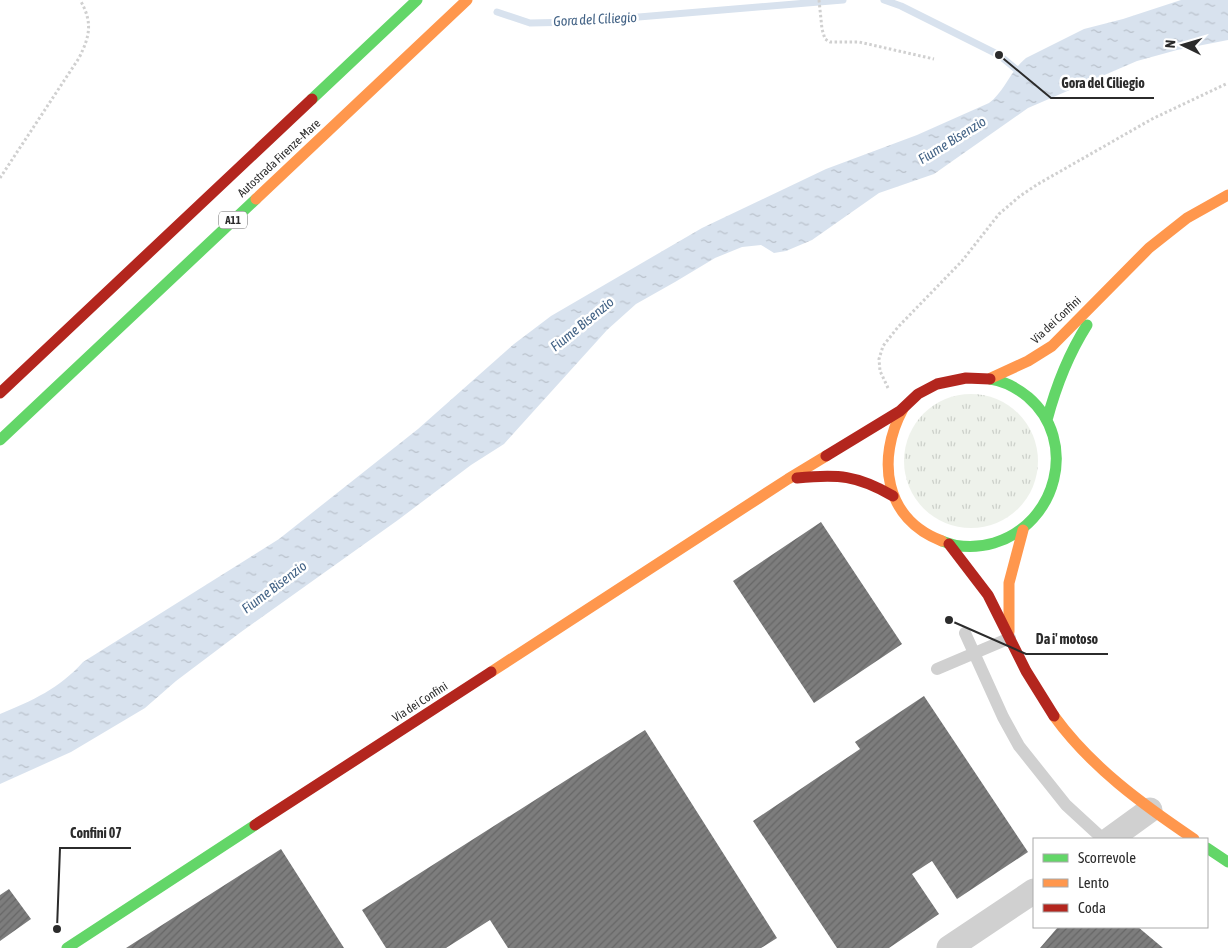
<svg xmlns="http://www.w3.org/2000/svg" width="1228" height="948" font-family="'Asap Condensed',sans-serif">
<defs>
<pattern id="grass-tufts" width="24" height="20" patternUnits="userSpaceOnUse" patternTransform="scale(1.25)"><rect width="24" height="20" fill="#eef2eb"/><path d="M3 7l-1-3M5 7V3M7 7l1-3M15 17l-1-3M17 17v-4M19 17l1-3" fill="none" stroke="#ccd0ca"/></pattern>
<pattern id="water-ripples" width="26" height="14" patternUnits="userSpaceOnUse" patternTransform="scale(1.25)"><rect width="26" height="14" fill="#d8e2ee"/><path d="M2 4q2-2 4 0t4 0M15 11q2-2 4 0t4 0" fill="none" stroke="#bac2cc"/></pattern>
<pattern id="building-hatch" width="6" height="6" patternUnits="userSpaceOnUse" patternTransform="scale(1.25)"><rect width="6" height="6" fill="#7d7d7d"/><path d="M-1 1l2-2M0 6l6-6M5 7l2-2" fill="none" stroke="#676767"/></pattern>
</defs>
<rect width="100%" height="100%" fill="#fff"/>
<path fill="url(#grass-tufts)" d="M904 461a67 67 0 1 1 134 0a67 67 0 1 1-134 0Z"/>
<path fill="url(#water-ripples)" d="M1181 0H1228V40L1177 50 1137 61 1028 108 934 174 879 193 812 240 786 251 774 253 761 245 742 247 715 258 675 282 636 304 607 330 504 444 471 465 398 520 241 632 176 681 145 708 71 752 0 784V714C32 701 60 688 83 662L279 539 418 429 514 344 551 316 702 228 826 169 917 135 989 103C1005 91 1010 71 1026 58L1084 29 1123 19Z"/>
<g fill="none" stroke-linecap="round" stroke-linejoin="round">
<path stroke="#d8e2ee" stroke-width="7" d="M884 0 901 6 999 55 1022 74
M497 12 530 23 579 22 843 0"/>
</g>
<path fill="url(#building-hatch)" d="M821 522 902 644 814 703 733 581Z
M924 696 1028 852 957 899 932 861 912 874 939 914 889 948H837L753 821 860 749 855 742Z
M645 730 777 938 761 948H508L490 920 446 948H386L362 910Z
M281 849 344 948H126Z
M9 889 31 919 0 941V895Z
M1058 927H1138L1163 948H1040Z"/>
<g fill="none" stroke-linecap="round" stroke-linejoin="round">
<path stroke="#d0d0d0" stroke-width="3" stroke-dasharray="2.5 2.5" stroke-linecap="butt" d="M819 0 822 29 825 39 830 42H859L934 59
M0 178 79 58C90 36 93 22 80 0
M888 388 880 371 879 359 883 346 898 327 962 261 999 214 1020 196 1038 184 1152 119 1228 83"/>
<path stroke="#d0d0d0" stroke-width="12" d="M965 633 1003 717 1019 746 1066 805 1103 839
M937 669 1010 638"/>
<path stroke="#d0d0d0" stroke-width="25" d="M1110 839 1150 810
M949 948 1034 891"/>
<path stroke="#63d668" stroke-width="11" d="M312 99 417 0
M1047 420C1056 386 1068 355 1087 325
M0 440 256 199
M942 541C959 548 977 548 994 543 1057 524 1079 441 1028 397 1017 388 1004 381 990 379
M1207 848 1228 862
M67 948 255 825"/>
<path stroke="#ff974d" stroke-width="11" d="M256 199 467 0
M991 378 1028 361 1052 346 1149 248 1187 218 1228 195
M903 409C876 459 884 519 942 541
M1009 632V583L1023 530
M491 672 788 479 826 456
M1054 716C1091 767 1142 804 1194 839"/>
<path stroke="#b3261e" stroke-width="11" d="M0 393 312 99
M826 456 900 411 918 394 937 384 966 378 990 379
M797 478C838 474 857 475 893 496
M949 544 988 595 1026 671 1054 716
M255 825 491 672"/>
</g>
<g text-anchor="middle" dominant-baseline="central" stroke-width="5" stroke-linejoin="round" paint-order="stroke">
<rect fill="#fff" stroke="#6b6b6b" stroke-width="1" x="219" y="211.5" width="28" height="17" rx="4"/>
<g font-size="11" font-weight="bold" fill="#2b2b2b">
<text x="233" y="220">A11</text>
</g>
<g font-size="12" fill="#2b2b2b" stroke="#fff">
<text transform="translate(279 158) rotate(-43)">Autostrada Firenze-Mare</text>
<text transform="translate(1056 320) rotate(-43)">Via dei Confini</text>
<text transform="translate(420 702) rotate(-33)">Via dei Confini</text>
</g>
<g font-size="14" font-style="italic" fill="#426285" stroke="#fff">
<text transform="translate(595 19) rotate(-3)">Gora del Ciliegio</text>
<text transform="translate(952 140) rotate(-32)">Fiume Bisenzio</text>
<text transform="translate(582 324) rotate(-39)">Fiume Bisenzio</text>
<text transform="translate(274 587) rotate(-37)">Fiume Bisenzio</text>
</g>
</g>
<path fill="none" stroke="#2b2b2b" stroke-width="2" d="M999 55L1051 98H1154M949 620L1026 654H1108M57 929L60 848H131"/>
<g fill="#2b2b2b" stroke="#fff" stroke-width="2">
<circle cx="999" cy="55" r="5"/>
<circle cx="949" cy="620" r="5"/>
<circle cx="57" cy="929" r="5"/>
</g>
<g font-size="14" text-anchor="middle" font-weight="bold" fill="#2b2b2b" stroke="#fff" stroke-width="5" stroke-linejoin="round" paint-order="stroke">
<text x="1103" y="88">Gora del Ciliegio</text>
<text x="1067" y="644">Da i' motoso</text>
<text x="96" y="838">Confini 07</text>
</g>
<rect x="1033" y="838" width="175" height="90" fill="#ffffff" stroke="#aaaaaa"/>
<rect x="1043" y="854" width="25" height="8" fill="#63d668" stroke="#aaaaaa"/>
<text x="1078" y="863" font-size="15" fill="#2b2b2b">Scorrevole</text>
<rect x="1043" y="879" width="25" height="8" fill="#ff974d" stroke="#aaaaaa"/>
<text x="1078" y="888" font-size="15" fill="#2b2b2b">Lento</text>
<rect x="1043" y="904" width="25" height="8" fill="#b3261e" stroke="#aaaaaa"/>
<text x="1078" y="913" font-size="15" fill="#2b2b2b">Coda</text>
<g transform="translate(1183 45) rotate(275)" stroke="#ffffff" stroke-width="4" paint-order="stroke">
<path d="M0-4L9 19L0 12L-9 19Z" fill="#2b2b2b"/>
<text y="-8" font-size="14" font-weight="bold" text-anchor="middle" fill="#2b2b2b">N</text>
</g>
</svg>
